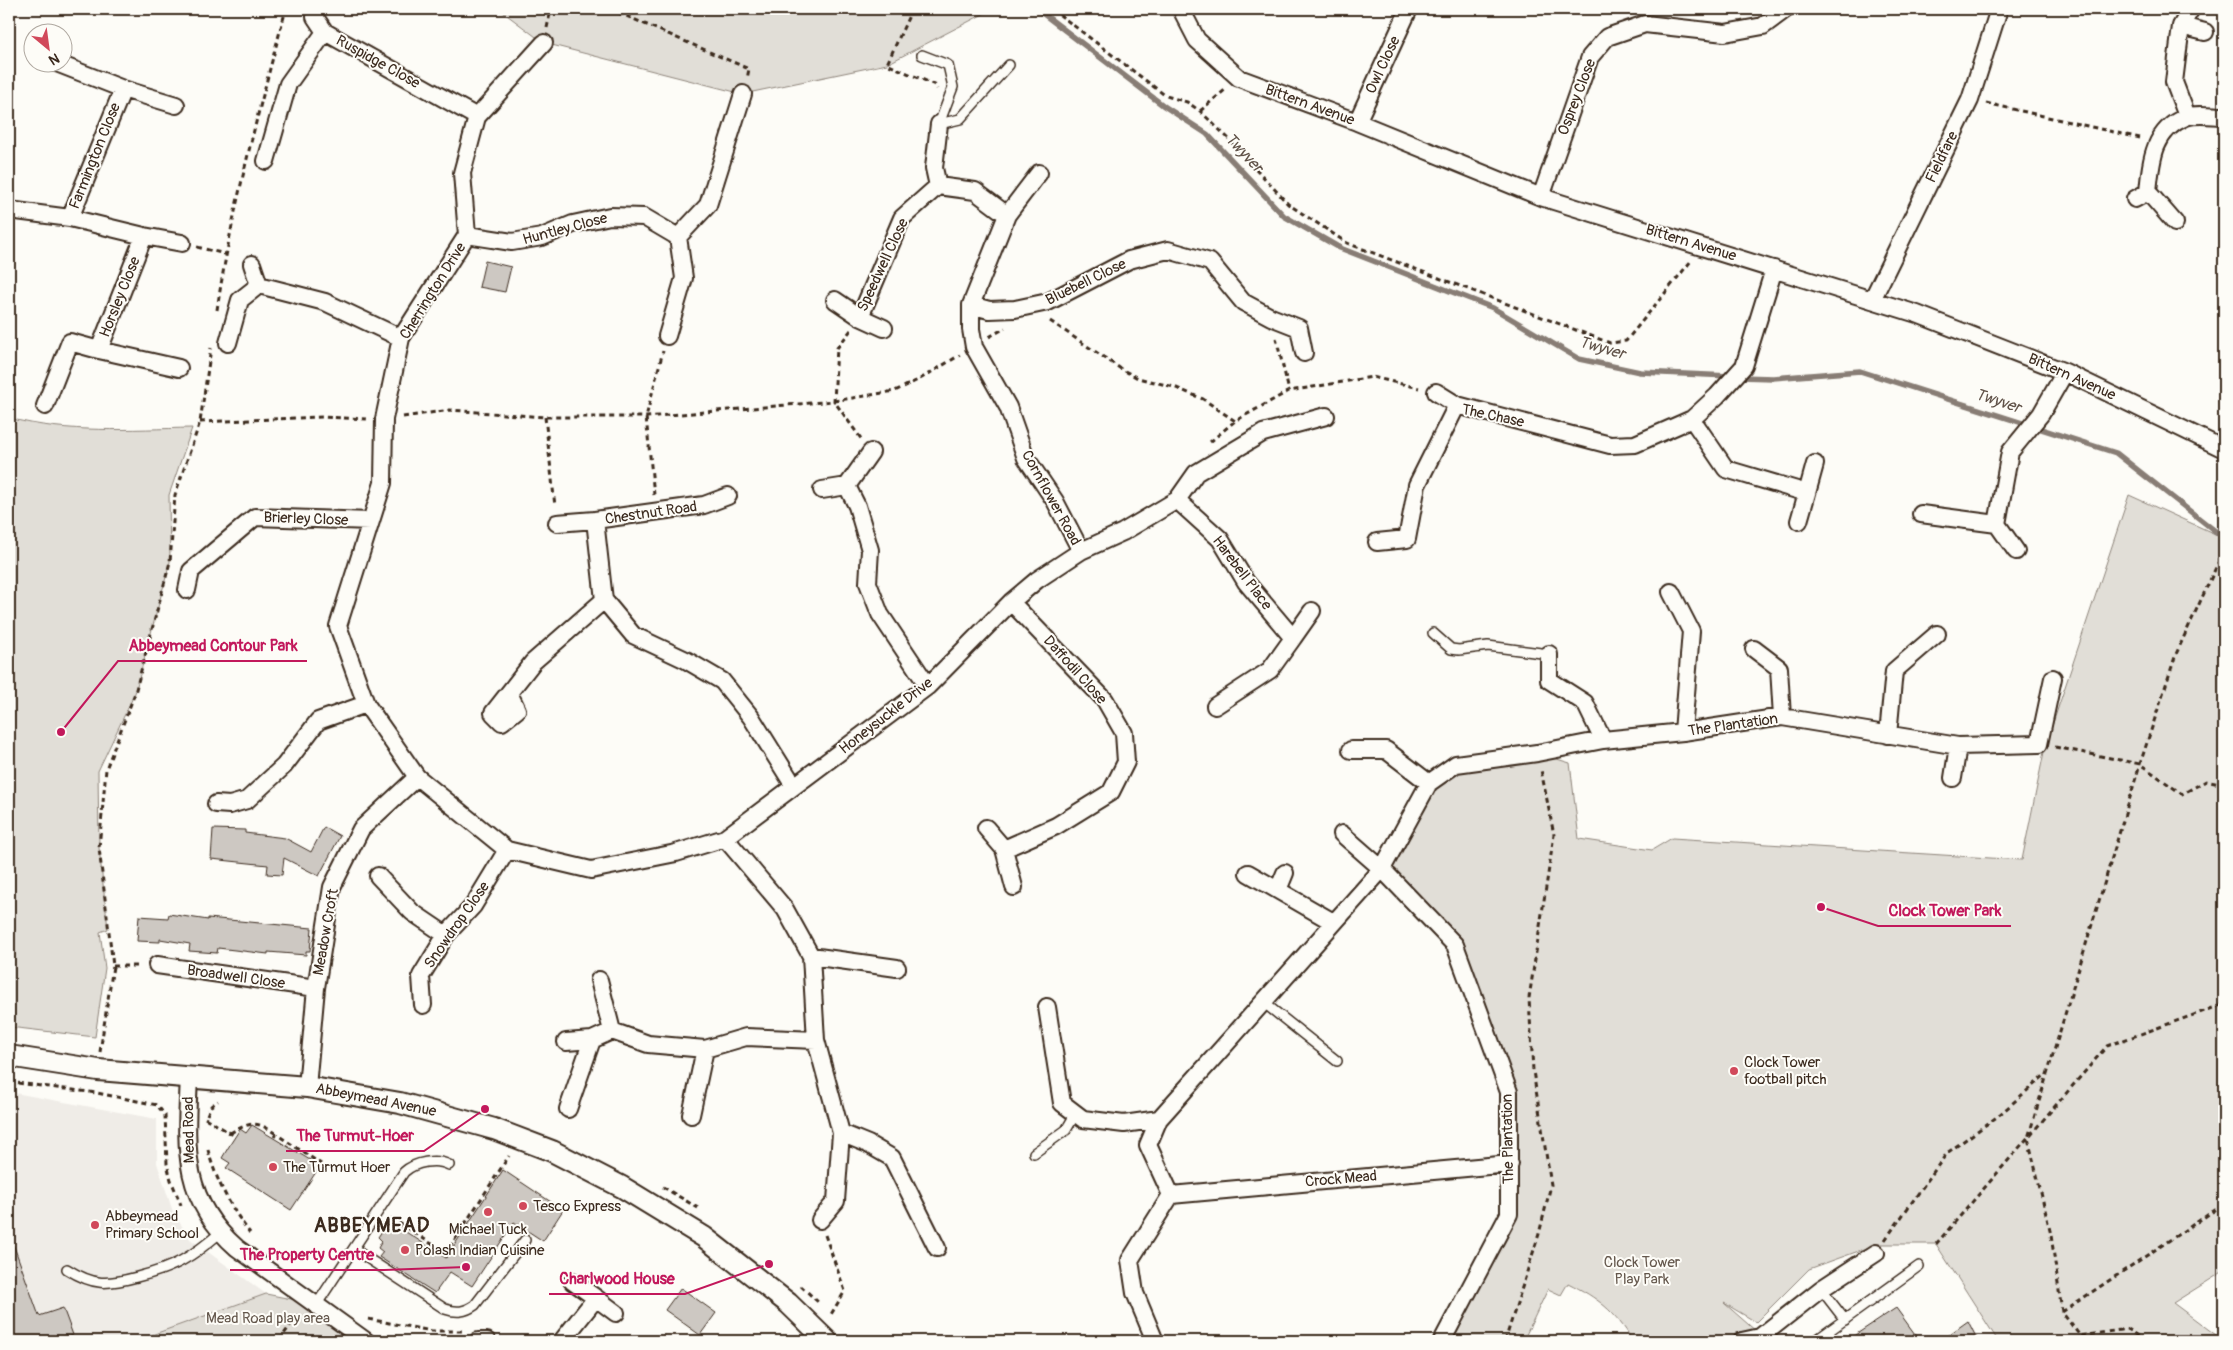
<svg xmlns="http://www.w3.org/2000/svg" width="2233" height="1350" font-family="Pangolin,sans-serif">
<rect width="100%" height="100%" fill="#fdfcf7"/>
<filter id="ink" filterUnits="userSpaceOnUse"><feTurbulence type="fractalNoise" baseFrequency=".02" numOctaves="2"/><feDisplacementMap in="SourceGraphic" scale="10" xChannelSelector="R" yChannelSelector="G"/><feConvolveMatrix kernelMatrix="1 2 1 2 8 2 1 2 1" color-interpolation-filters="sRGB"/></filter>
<g filter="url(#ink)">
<path fill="#efece7" d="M9 1092 157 1119V1163L173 1212 190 1239 266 1294 135 1341H9Z"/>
<path fill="#e1ded7" stroke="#8e847a" d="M499 9H993L887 64 743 94 544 43Z
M9 418C67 434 132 429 192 428L169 495 170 562 135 693 98 771 99 848 108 929 100 932 105 968 95 1037 9 1027Z
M2129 495 2224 538V1271L2173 1303 2224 1341H1998L1936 1244H1878L1809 1269 1756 1322 1724 1303 1757 1332 1725 1341H1633C1615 1311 1598 1298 1568 1283L1561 1295 1548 1289 1523 1341H1442L1509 1214V1092L1455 945 1382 869 1429 783 1456 764 1537 753 1570 763 1579 839 1652 850 1672 838 2022 860 2045 747Z
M266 1294 317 1304 366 1341H135Z"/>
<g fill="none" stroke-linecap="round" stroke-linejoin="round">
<path stroke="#887d74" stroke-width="5.5" d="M1037 9 1164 106 1207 134 1284 216 1340 248 1493 308 1579 359 1640 372 1730 376
M1739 377 1773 378 1860 371 2116 453 2224 538"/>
</g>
<path fill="#cdc8c2" stroke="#3b2a1e" d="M485 261 511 267 505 292 479 287Z
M324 827 340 836 319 876 284 858 282 875 267 874 268 865 211 859 213 829 245 830V833L285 838 311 852Z
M169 914 208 920V918L312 928 310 951H306V955L268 952V954L218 948 217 953 189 951 190 944 160 939V942L137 941 139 916 168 918Z
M252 1125 320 1166 291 1210 226 1168 230 1163 222 1158 231 1143 240 1129 246 1133Z
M503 1170 563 1210 543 1241 514 1222 472 1286 450 1272 435 1293 379 1257 383 1252 378 1248 382 1241 378 1237 389 1221 446 1258Z
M9 1238H11L39 1316 63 1308 73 1335 55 1341H9Z
M681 1288 716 1313 700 1335 665 1310Z
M1896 1308 1920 1341H1846Z
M1968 1321 1978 1341H1940Z"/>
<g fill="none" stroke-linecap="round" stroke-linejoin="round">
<defs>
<path id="service" d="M922 55 948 65 953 87 939 124
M939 124 960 119 1009 65
M1433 633 1451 649 1459 650 1488 646 1549 654
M1263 1002 1337 1061
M1034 1153 1066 1130 1076 1113
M355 1250 445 1309C457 1313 465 1312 475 1305L525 1240
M67 1269C94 1286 107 1285 137 1277 174 1268 192 1257 221 1232
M1821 1289 1845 1320
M317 1304 404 1172C415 1162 436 1158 449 1165
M1815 1341 1919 1266"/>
<path id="minor" d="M1184 9 1183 13 1197 40 1239 78 1357 122 1541 197 1917 314 2065 372 2224 449
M315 17 325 32
M2181 26 2191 9
M544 43 477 117 462 173 467 235 401 338 384 419 383 483 338 626 366 704 417 777 507 850 591 870 676 853 725 838 928 686 1011 602 1037 580 1081 551 1123 532 1177 500 1196 473 1263 433 1326 416
M54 62 123 89
M2187 116 2174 82 2181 26 2205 32
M1357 122 1409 9
M266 161 288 84 325 32 477 117
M1039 173 1007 215 971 305V329L974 347 1008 407 1026 458 1055 501 1081 551
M938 186 934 168 939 124
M1541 197 1590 57 1607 37 1645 24 1725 33 1763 26 1786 9
M2135 199 2148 192
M9 210 70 218 144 236 182 243
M70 218 123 89 176 105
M2175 223 2148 192C2151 161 2153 130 2186 117 2196 113 2213 116 2224 116
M467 235 512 242 542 237 573 224 610 216 644 217 678 237 708 205 743 94
M252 264 259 285
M835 300 860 317 902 218 938 186 975 191 1007 215
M1872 300 1970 100 1999 9
M971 305 989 310 1015 309 1048 302 1129 260 1168 250 1210 262 1243 302 1271 317 1299 328 1304 353
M860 317 884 328
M667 336 684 278 678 237
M228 343 240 300 259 285 325 302 401 338
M99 350 179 368
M1436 392 1457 405
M45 406 70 342 99 350 144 236
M1692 419 1726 469 1807 493 1815 464
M871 452 847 486 857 506 870 550 868 583 880 614 928 686
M822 490 847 486
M728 496 704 505 595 520 604 600 633 635 686 660 722 681 751 717 794 786
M1177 500 1220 539 1246 582 1293 638 1270 670 1215 706
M1921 514 1997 524 2010 452 2041 414 2065 372
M1799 521 1807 493
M557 523 595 520
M1997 524 2016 551
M1377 542 1407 539 1417 485 1457 405 1610 445 1635 444 1692 419 1717 396 1744 366 1774 269
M187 590 191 571 255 517 371 521
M1671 592 1691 631 1683 732
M1011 602 1105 700 1124 733 1126 762 1111 792 1056 826 1004 849 1014 887
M1293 638 1312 611
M1754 649 1779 668 1782 717
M1549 654V680L1585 703 1603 740
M509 693 517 710 502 722 493 713 533 662 604 600
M1888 735 1894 671 1937 634
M1351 750H1386L1429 783
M1953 778 1958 746
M216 804 230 805 247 800 284 766 318 721 366 704
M986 828 1004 849
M1342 834 1382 869 1455 945 1509 1092V1214L1442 1341
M1248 873 1333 922
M378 876 412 912 446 935
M1278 890 1285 873
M811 956 897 968
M157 965 316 988
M599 980 612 1031
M423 1005 421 976 446 935 473 906 507 850
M1047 1007 1062 1103 1083 1119 1124 1124 1159 1119
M816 1040 841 1133 836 1201 820 1220
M566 1042 592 1040 612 1031 648 1044 705 1049 746 1037 816 1040 811 956 785 909 725 838
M189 1077C186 1145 180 1198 237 1248L366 1341
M307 1087 316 988 332 887 361 829 417 777
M568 1109 592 1040
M691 1115 705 1049
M841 1133 868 1144 892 1158 937 1248
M1171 1195 1148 1145 1159 1119 1382 869 1429 783 1456 764 1537 753 1603 740 1683 732 1782 717 1958 746 2039 744 2053 678
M1171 1195 1510 1164
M572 1281 596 1298
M478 1341H487
M562 1341 596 1298 616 1313
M1155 1341 1135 1293 1130 1260 1171 1195
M1742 1341 1760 1337 1821 1289 1876 1253"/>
<path id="tertiary" d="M9 1056 98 1070 307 1087 400 1103 494 1129 552 1151 622 1187 704 1237 788 1303 827 1341"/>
</defs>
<use href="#service" stroke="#3b2a1e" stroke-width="12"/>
<use href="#minor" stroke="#3b2a1e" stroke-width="20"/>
<use href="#tertiary" stroke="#3b2a1e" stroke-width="24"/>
<path stroke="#3b2a1e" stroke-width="3" stroke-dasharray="5 4" stroke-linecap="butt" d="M610 9 749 69 747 79
M912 9 887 64 935 85 937 89
M1052 9 1166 96 1187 102 1200 111 1227 137 1288 204 1347 243 1610 343 1626 341 1691 261
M547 28 551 9
M1986 103 2140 138
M1200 111 1226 89
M197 247 225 254
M217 310C232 208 259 109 286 9
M1050 321 1121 369 1138 378 1174 387 1203 399 1235 421
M851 330 837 348 834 401 862 440
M989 337 1005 328
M1276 338 1289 391
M403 417 450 410 545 417H646L834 401 895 391 920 379 960 355
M545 417 555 506
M200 422 322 417 367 419
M1210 442 1235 421 1289 391 1372 377 1419 388
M654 495 646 417 663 351
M2219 558 2224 586
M2055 747 2140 764 2182 794 2206 781 2224 785
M113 966H140
M100 1052 113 966 99 848 106 769 135 693 170 562 175 495 200 422 211 348
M9 1082 97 1093 157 1105 165 1115 167 1164 171 1180 181 1205
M207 1115 211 1106 218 1101
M205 1118 235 1136
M230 1133C251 1122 256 1120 276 1134
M274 1137 276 1134 321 1164
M208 1150C216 1181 231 1208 250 1233
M663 1187 698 1208
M391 1218 446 1253 509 1156
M825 1235 845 1291 830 1316
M1885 1240 1947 1153 1998 1116 2046 1074
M1936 1244 2107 1046 2224 1004
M801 1286 818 1302
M2062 1312 2224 1204
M368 1319 432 1331H463
M279 1341 300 1312
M1505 1341 1539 1234 1551 1185 1533 1071 1529 998 1554 835 1541 770
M2080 1341V1336
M2145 1341 2127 1329 2080 1336 2062 1312 2051 1235 2028 1138 2140 764 2176 654 2224 550"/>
<use href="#service" stroke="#fdfcf7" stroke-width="9"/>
<use href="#minor" stroke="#fdfcf7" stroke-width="16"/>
<use href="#tertiary" stroke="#fdfcf7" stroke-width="20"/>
</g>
</g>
<g fill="#d1495b" stroke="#fdfcf7" stroke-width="2">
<circle cx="1734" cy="1071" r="5"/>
<circle cx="273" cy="1167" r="5"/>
<circle cx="523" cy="1206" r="5"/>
<circle cx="488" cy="1212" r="5"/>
<circle cx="95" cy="1225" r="5"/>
<circle cx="405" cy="1250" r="5"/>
</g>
<g text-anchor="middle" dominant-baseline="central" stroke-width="4" stroke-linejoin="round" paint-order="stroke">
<g font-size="15" fill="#3b2a1e" stroke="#fdfcf7">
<text transform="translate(378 62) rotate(29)">Ruspidge Close</text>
<text transform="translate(1383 65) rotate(-65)">Owl Close</text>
<text transform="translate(1577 97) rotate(-69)">Osprey Close</text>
<text transform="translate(1310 105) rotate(20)">Bittern Avenue</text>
<text transform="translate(95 156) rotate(-68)">Farmington Close</text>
<text transform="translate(1942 157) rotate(-64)">Fieldfare</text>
<text transform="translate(565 229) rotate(-15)">Huntley Close</text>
<text transform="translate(1691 243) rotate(17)">Bittern Avenue</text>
<text transform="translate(883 265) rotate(-65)">Speedwell Close</text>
<text transform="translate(1086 282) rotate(-26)">Bluebell Close</text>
<text transform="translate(433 291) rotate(-58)">Cherrington Drive</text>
<text transform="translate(120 297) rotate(-68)">Horsley Close</text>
<text transform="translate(2072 377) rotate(24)">Bittern Avenue</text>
<text transform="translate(1493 416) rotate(12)">The Chase</text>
<text transform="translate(1051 498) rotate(61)">Cornflower Road</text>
<text transform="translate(651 513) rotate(-8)">Chestnut Road</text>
<text transform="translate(306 519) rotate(2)">Brierley Close</text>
<text transform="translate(1242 573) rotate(53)">Harebell Place</text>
<text transform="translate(1075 670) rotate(48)">Daffodil Close</text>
<text transform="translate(886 716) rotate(-38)">Honeysuckle Drive</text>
<text transform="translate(1733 725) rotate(-8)">The Plantation</text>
<text transform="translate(457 925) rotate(-55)">Snowdrop Close</text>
<text transform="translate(326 932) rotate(-80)">Meadow Croft</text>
<text transform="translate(236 977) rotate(8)">Broadwell Close</text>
<text transform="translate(376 1100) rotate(11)">Abbeymead Avenue</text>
<text transform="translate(189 1130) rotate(-91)">Mead Road</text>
<text transform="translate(1508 1139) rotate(-91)">The Plantation</text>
<text transform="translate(1341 1179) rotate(-5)">Crock Mead</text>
</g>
<g font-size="15" fill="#3b2a1e" stroke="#fdfcf7" text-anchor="start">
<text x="1744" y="1062">Clock Tower<tspan x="1744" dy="17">football pitch</tspan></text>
<text x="283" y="1167">The Turmut Hoer</text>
<text x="533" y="1206">Tesco Express</text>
<text x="105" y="1216">Abbeymead<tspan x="105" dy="17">Primary School</tspan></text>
<text x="488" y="1229" text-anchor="middle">Michael Tuck</text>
<text x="415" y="1250">Polash Indian Cuisine</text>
</g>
<g font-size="15" fill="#64574c" stroke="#fdfcf7">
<text x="1642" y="1262">Clock Tower<tspan x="1642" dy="17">Play Park</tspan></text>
<text x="268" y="1318">Mead Road play area</text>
</g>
<g font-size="16" font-style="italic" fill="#615349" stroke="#fdfcf7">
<text transform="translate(1244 153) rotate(47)">Twyver</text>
<text transform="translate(1602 348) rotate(16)">Twyver</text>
<text transform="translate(1998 401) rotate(18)">Twyver</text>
</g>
<g font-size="20" font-weight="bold" letter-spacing="1" fill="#3b2a1e" stroke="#fdfcf7">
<text x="372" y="1225">ABBEYMEAD</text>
</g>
</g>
<path fill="none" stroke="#c2185b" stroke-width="2" d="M61 732L118 661H307M1821 907L1878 926H2011M485 1109L424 1151H286M466 1267L384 1270H230M769 1264L685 1294H549"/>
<g fill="#c2185b" stroke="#fdfcf7" stroke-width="2">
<circle cx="61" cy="732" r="5"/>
<circle cx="1821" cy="907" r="5"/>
<circle cx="485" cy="1109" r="5"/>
<circle cx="466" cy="1267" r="5"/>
<circle cx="769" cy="1264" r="5"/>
</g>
<g font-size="16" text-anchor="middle" font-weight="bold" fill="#c2185b" stroke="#fdfcf7" stroke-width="4" stroke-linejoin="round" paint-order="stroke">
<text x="213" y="651">Abbeymead Contour Park</text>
<text x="1945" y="916">Clock Tower Park</text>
<text x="355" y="1141">The Turmut-Hoer</text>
<text x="307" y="1260">The Property Centre</text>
<text x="617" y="1284">Charlwood House</text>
</g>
<rect width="2233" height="1350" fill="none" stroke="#fdfcf7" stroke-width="30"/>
<rect x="15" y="15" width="2203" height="1320" fill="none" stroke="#3b2a1e" stroke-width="2" filter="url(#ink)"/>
<g transform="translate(48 48) rotate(151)"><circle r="24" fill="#fdfcf7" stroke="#afa8a0"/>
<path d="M0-4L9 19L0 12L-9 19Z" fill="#d1495b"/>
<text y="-8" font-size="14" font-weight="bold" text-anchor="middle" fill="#3b2a1e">N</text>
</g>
</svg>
